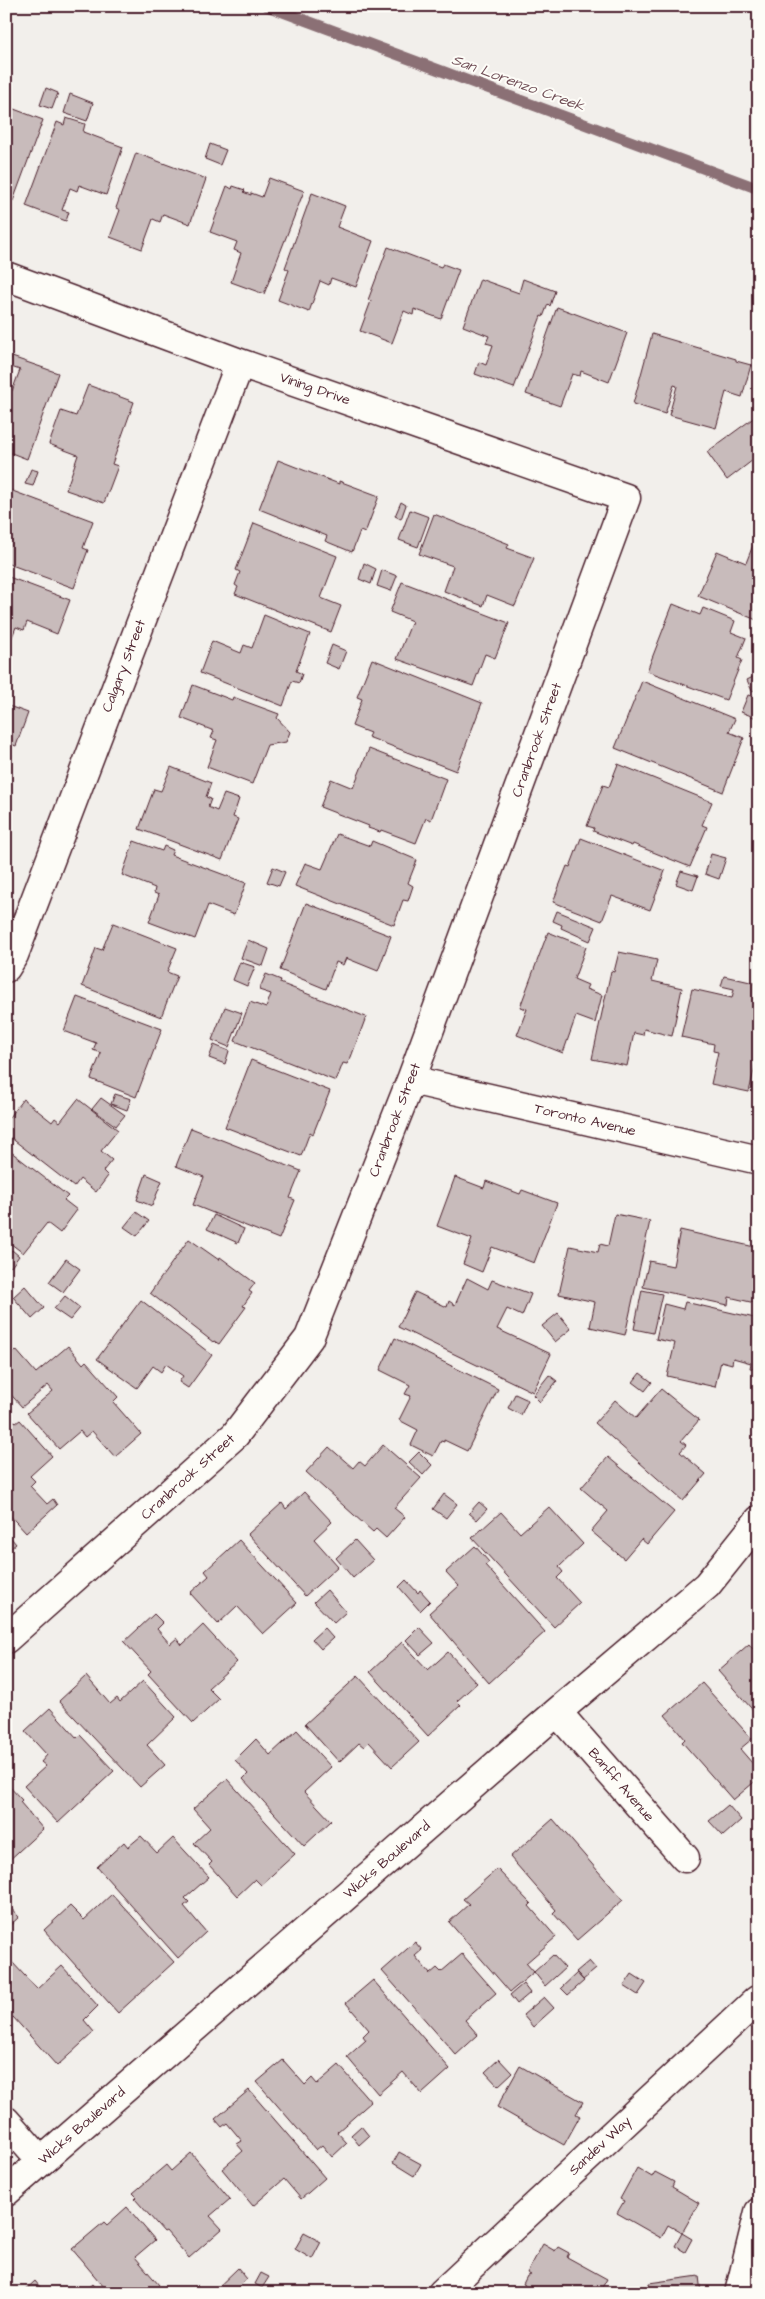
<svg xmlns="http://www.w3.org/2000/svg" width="765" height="2299" font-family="'Architects Daughter',sans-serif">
<rect width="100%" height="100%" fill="#f2efeb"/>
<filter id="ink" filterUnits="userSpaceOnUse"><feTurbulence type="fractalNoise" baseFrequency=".02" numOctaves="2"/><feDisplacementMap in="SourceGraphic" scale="10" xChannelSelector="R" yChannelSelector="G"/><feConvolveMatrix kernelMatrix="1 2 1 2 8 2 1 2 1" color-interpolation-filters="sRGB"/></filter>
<g filter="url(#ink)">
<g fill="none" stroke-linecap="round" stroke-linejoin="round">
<path stroke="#8b6f75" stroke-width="11" d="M267 6 759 189"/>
</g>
<path fill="#c8bbbb" stroke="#4a1f2b" d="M46 88 58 93 52 109 40 105Z
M70 94 93 103 87 121 64 113Z
M6 106 43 120 13 201 6 198Z
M66 118 85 124 83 132 123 147 106 195 79 185 77 191 70 188 62 210 69 212 66 221 26 206 57 122 64 125Z
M210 144 226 150 220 165 205 159Z
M136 153 206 179 190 224 163 214 160 222 153 219 142 249 110 237 120 210 116 208Z
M269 178 304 191 264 294 231 282 241 253 234 250 237 242 210 232 227 186 232 189 233 186 245 190 243 192 251 195V193L262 197Z
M312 193 345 206 337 227 373 241 356 287 331 278 329 285 320 281 309 312 278 300 289 270 285 268Z
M388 247 441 267 443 264 459 270 441 319 414 309 413 315 404 311 392 343 360 331 371 301 368 300Z
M480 279 519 293 523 279 555 291 550 306 548 304 543 317 541 316 514 388 475 374 479 362 486 365 493 345 486 343 489 336 463 326Z
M557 307 627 333 609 382 581 371 580 376 572 374 560 406 526 394Z
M652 334 736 359V361L751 365 742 397 726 392 716 428 669 415 677 386 674 385 665 414 633 404Z
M12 357 58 373 27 459 6 451V389L12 391 20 370 8 366Z
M88 385 134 402 112 464 118 466 104 503 66 490 78 455 49 444 61 411 76 416Z
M759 414V467L753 460 727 480 707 452Z
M278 460 339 484V481L379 496 365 533 360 531 352 552 325 541 327 536 259 509Z
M31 469 38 471 33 486 25 484Z
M10 490 93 521 83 548 88 550 74 588 6 563V499Z
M401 502 406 505 401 519 395 516Z
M410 510 429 517 418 547 399 540Z
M434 514 509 544 507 548 534 558 515 606 487 595 483 606 444 591 453 566 419 554Z
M254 523 337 556 321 598 341 606 331 632 235 594 238 587 235 585 240 572 236 570Z
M759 530V621L698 596 717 551 746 563Z
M364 563 376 569 371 584 359 579Z
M382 570 397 576 391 591 377 586Z
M6 576 70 600 57 634 27 622 24 630 16 627 6 652Z
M402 582 509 623 495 658 485 654 473 686 397 659 412 621 390 612Z
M673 604 700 615 703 608 735 621 731 632 746 638 738 658 742 660 726 700 647 671Z
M264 615 310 634 296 671 302 674 299 683 292 681 283 706 200 673 212 641 241 653 244 645 252 648Z
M332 645 346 651 339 669 325 663Z
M372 659 482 703 456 771 368 737 370 733 352 726 362 699 357 697Z
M759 674V688L752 691 747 680Z
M642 681 735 719 729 732 744 738 723 792 615 748Z
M193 685 232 700 233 697 279 714 277 718 290 732 286 742 267 745 252 784 207 767 217 740 211 738 214 731 181 718Z
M755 694 759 695V719L741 712 748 695 754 697Z
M6 705 28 713 16 746 6 742Z
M369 749 446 779 431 820 426 818 416 843 381 830 380 832 368 828 369 826 320 807 331 779 353 788Z
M6 753 12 755 6 771Z
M618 764 712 802 702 825 707 827 690 867 633 844 632 846 593 831 594 828 587 826 603 785 609 787Z
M171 767 211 783 206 797 211 799 208 807 217 811 224 794 239 799 233 817 238 819 222 860 139 829 154 789 161 791Z
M337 834 370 846 372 841 417 860 408 883 413 886 408 901 403 900 394 925 295 886 305 863 322 869Z
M581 838 665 871 650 910 612 896 602 921 553 902 567 866 570 867Z
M134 841 162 851 164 846 173 850 171 855 246 883 234 915 208 905 195 939 149 922 159 895 154 893 155 888 122 875Z
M711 854 726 858 719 879 705 874Z
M273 867 285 872 279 886 267 882Z
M681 871 698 876 693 890 676 884Z
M306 903 391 936 378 971 346 958 343 965 336 962 326 989 280 970Z
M557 911 596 927 590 941 561 928 562 925 553 921Z
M113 923 177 948 167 972 177 976 161 1017 82 986 96 948 102 950Z
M548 932 586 947 574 979 588 985 586 989 602 995 595 1023 576 1016 563 1053 517 1035 527 1009 520 1007Z
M248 940 269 949 263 966 241 958Z
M619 952 657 960 652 981 682 988 672 1036 644 1029 643 1035 634 1033 627 1066 592 1059 611 971 614 972Z
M240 962 255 967 247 986 233 980Z
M266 974 281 980 280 983 366 1017 351 1057 347 1064 343 1063 336 1081 235 1041 250 1002 266 1008 271 994 259 990Z
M724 976 759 984V1049L749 1092 711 1084 718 1052 713 1051 714 1044 681 1037 692 989 732 998 734 989 721 986Z
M77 997 162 1029 136 1097 91 1079 101 1053 93 1050 96 1043 64 1031Z
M225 1007 242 1013 229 1047 212 1040Z
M214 1045 229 1051 225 1064 209 1058Z
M251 1060 330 1091 313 1134 310 1132 301 1156 225 1127Z
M115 1094 131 1099 127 1110 111 1104Z
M101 1098 125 1115 116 1126 92 1109Z
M23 1099 52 1122 55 1118 60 1122 78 1099 118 1130 101 1151 112 1160 103 1171 108 1176 96 1192 80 1179 74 1187 6 1134V1121Z
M191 1128 301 1171 290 1198 295 1200 279 1239 193 1205 204 1177 176 1166Z
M6 1148 68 1196 64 1200 77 1210 60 1233 47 1223 23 1253 6 1240Z
M146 1174 162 1181 152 1206 137 1200Z
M455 1177 484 1188 486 1181 520 1194 522 1190 557 1203 534 1263 492 1247 482 1272 463 1264 472 1239 437 1226Z
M136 1212 149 1221 137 1236 124 1227Z
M615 1214 650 1221 625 1335 590 1327 595 1302 559 1294 570 1246 598 1252 600 1244 608 1246Z
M214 1215 244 1229 238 1243 207 1229Z
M680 1230 759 1248V1304L729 1297 728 1305 643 1287 649 1261 673 1266Z
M189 1239 219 1260 220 1257 255 1283 249 1291 252 1293 243 1306 246 1307 219 1344 214 1341 213 1342 150 1293Z
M12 1250 19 1256 11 1267 6 1263V1257Z
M66 1259 80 1269 63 1292 49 1282Z
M467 1278 488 1289 492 1280 531 1294 522 1316 507 1309 497 1329 551 1354 533 1392 398 1327 415 1292 447 1307 449 1301 455 1305Z
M25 1286 44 1308 32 1319 13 1297Z
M642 1290 662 1294 653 1333 634 1329Z
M65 1296 80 1308 70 1320 54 1309Z
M141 1300 212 1355 188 1388 179 1382 183 1376 166 1364 161 1372 153 1366 137 1388 97 1359Z
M685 1302 759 1319V1370L750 1368 751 1363 733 1358 732 1364 721 1361 715 1387 667 1376 675 1343 656 1339 664 1304 683 1309Z
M558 1313 571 1329 555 1342 542 1326Z
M395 1338 498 1389 467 1451 444 1440V1442L441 1441 433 1456 411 1445 418 1430 399 1420 411 1396 405 1394 410 1385 380 1370Z
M68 1346 83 1364 86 1361 118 1397 113 1402 141 1434 115 1457 92 1431 85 1437 80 1431 59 1449 27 1413 53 1391 48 1385 22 1407 6 1389V1358L16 1350 36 1373Z
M640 1373 652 1382 645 1391 633 1382Z
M549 1375 557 1381 540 1402 533 1395Z
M661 1389 699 1420 681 1441 686 1445 680 1452 706 1474 683 1501 595 1423 615 1400 636 1418Z
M515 1394 528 1400 521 1415 508 1408Z
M6 1412 16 1423 20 1420 52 1456 30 1476 35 1481 30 1486 47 1504 53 1499 57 1505 26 1533 6 1511Z
M383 1445 421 1478 394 1508 405 1517 386 1538 376 1529 373 1532 306 1472 329 1447 353 1468 359 1461 365 1466Z
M419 1452 432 1465 423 1475 409 1462Z
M608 1457 674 1512 647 1544 641 1539 624 1559 591 1531 608 1511 581 1488Z
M304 1492 332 1522 314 1539 338 1566 305 1596 248 1534 282 1503 286 1509Z
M444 1494 457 1504 446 1518 433 1509Z
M479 1502 487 1509 477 1520 469 1513Z
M549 1507 583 1544 559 1567 563 1572 557 1578 580 1603 554 1627 472 1538 501 1512 520 1533Z
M6 1532 16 1544 6 1552Z
M239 1540 297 1603 263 1634 237 1606 218 1624 190 1593 209 1576 205 1571Z
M355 1540 373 1560 353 1578 336 1558Z
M475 1546 489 1562 485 1565 545 1632 489 1683 429 1613 459 1586 446 1572Z
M406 1580 418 1593 420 1590 430 1601 420 1611 399 1587Z
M327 1590 346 1612 334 1623 314 1602Z
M154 1614 163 1623 157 1629 170 1644 177 1638 182 1645 203 1625 237 1662 208 1688 219 1699 193 1723 148 1674 151 1671 124 1642Z
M419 1627 434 1643 420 1655 406 1640Z
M324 1628 333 1638 321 1649 312 1639Z
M402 1642 428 1670 448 1652 477 1683 457 1701 461 1705 428 1736 370 1672Z
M749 1644 753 1649 759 1644V1717L718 1671Z
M86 1676 110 1704 117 1698 120 1702 143 1681 176 1717 147 1745 165 1765 140 1787 59 1701Z
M358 1676 419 1742 392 1767 369 1742 364 1747 359 1743 339 1762 305 1724Z
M702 1683 752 1739 740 1749 759 1771V1778L733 1800 682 1742 685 1739 665 1715Z
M50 1708 77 1738 80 1735 114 1771 58 1823 24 1786 46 1766 41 1762 47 1755 25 1731Z
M297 1730 331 1767 304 1792 331 1821 304 1846 243 1779 248 1774 235 1760 256 1739 270 1755Z
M227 1779 295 1854 261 1885 255 1879 237 1896 209 1865 212 1862 194 1843 210 1828 193 1809Z
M6 1783 22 1800 20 1802 43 1829 6 1863Z
M728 1805 741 1820 723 1836 709 1821Z
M553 1819 623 1900 577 1940 553 1913 556 1910 510 1857Z
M141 1836 157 1853 173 1838 209 1877 185 1898 189 1902 184 1906 206 1932 178 1958 97 1867 124 1842 128 1847Z
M497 1869 531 1904 529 1906 556 1937 526 1963 534 1972 510 1992 449 1922 469 1904 463 1899Z
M112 1894 174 1962 118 2013 44 1930 70 1906 84 1920Z
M6 1903 19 1917 6 1929Z
M415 1942 422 1950 415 1956 430 1974 437 1968 441 1972 462 1954 496 1993 465 2020 478 2035 456 2055 382 1971Z
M553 1955 565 1968 545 1986 534 1972Z
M589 1961 596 1969 583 1980 576 1972Z
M12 1962 37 1989 62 1966 98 2006 84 2020 94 2032 57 2066 13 2017 9 2020 6 2018V1968Z
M577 1973 584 1981 568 1995 561 1988Z
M632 1974 646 1983 638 1995 624 1986Z
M373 1980 450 2069 422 2094 403 2072 378 2094 347 2057 366 2040 363 2036 369 2030 346 2003Z
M523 1984 530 1993 517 2004 510 1995Z
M544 1997 554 2008 533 2027 523 2015Z
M499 2059 512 2073 498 2086 485 2072Z
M283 2060 305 2085 312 2078 317 2084 339 2065 371 2102 337 2132 347 2143 332 2157 322 2145 316 2150 257 2082Z
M520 2066 583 2102 576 2114 580 2116 564 2145 497 2107Z
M249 2090 325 2178 301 2199 284 2179 253 2206 222 2169 243 2151 237 2144 242 2141 227 2123 222 2127 215 2119Z
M361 2126 369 2136 359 2145 351 2135Z
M399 2152 421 2164 414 2176 393 2163Z
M191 2153 230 2199 210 2216 222 2229 189 2258 166 2231 164 2232 135 2199 137 2197 133 2193 166 2165 171 2171Z
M637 2168 652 2177 655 2172 674 2182 672 2187 699 2203 682 2233 668 2225 661 2238 617 2213 624 2201 620 2199Z
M127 2207 155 2240 135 2257 159 2285 149 2293H109L72 2249 104 2222 107 2225Z
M304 2233 321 2242 312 2259 295 2249Z
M682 2233 692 2239 685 2252 675 2246Z
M543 2244 555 2251 558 2247 569 2253 567 2257 607 2279 599 2293H530L523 2289 525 2285 523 2284 527 2276 531 2275 527 2273Z
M238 2268 247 2279 231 2293H212Z
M261 2273 269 2277 262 2288 255 2284Z
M699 2276 701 2293H651L649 2283Z
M35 2281 45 2293H22Z
M92 2284 100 2293H82Z"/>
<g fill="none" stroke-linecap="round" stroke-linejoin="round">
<defs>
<path id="street" d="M6 276 240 363 626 498 411 1080 309 1338 235 1435 6 1639
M6 968 14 955 240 363
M411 1080 759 1160
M557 1712 685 1858
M6 2121 41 2161
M6 2192 557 1712 707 1585 759 1520
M442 2293 757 2000 759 2001
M739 2293 759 2212"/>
</defs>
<use href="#street" stroke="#4a1f2b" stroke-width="31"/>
<use href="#street" stroke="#fdfcf7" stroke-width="28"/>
</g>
</g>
<g text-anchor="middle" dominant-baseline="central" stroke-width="4" stroke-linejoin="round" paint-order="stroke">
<g font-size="14" fill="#4a1f2b" stroke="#fdfcf7">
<text transform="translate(315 389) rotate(19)">Vining Drive</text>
<text transform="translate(124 666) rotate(-69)">Calgary Street</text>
<text transform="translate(537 740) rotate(-70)">Cranbrook Street</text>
<text transform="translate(395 1120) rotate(-69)">Cranbrook Street</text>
<text transform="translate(585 1120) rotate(13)">Toronto Avenue</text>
<text transform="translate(188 1477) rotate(-42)">Cranbrook Street</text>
<text transform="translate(621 1785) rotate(49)">Banff Avenue</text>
<text transform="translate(387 1860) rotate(-41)">Wicks Boulevard</text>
<text transform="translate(82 2126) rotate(-41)">Wicks Boulevard</text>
<text transform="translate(600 2146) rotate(-43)">Sandev Way</text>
</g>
<g font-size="15" font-style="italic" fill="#704e56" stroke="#fdfcf7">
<text transform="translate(518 83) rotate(20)">San Lorenzo Creek</text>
</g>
</g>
<rect width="765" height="2299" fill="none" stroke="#fdfcf7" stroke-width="25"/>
<rect x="12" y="12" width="740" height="2274" fill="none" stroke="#4a1f2b" stroke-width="2" filter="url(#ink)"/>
</svg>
